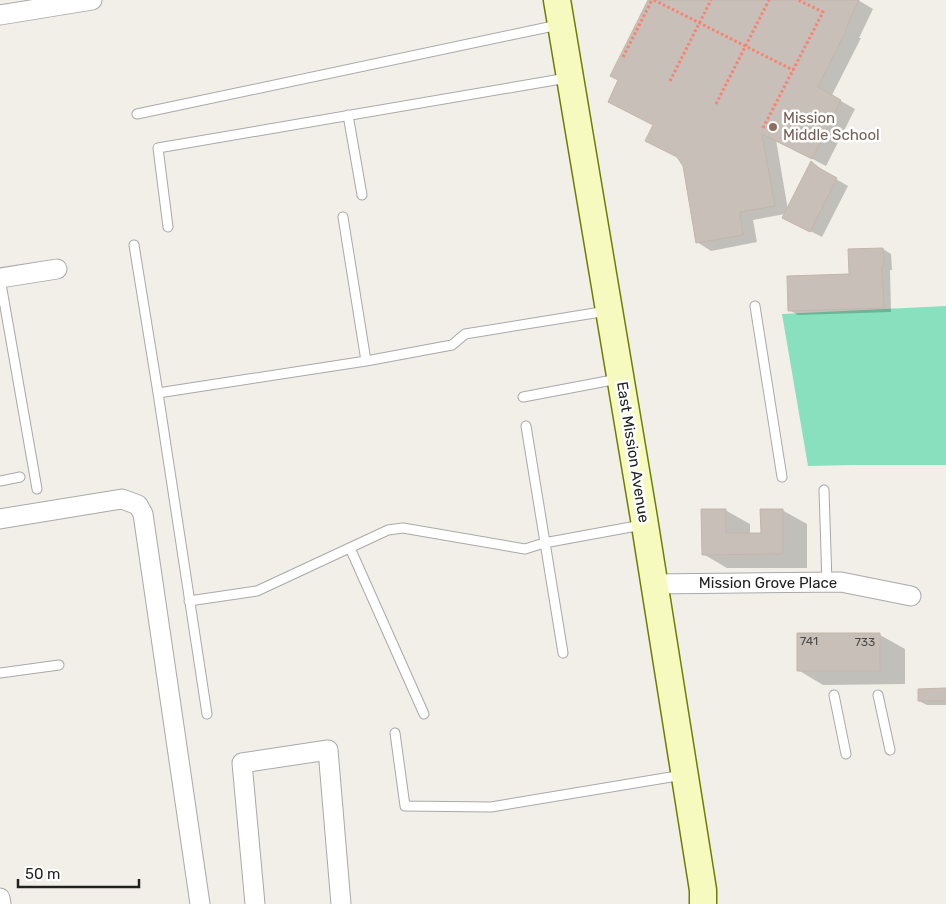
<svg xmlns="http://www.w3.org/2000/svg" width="946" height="904" font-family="Rubik,sans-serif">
<rect width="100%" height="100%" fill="#f2efe9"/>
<path fill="#88e0be" d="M946 306V465H853L808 466 782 314Z"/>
<path fill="#0003" d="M650 0H858L873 9 859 38H861L832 95V96L855 109 826 166 776 140 788 210 812 163 823 170 829 175 848 186 822 237 796 224 785 214 753 220 757 242 711 251 697 242 684 166 620 80Z
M883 249 891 254 892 270H890L891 312 798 315 789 310 850 275Z
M725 510 750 524V534H762L782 510 807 524V568H727L703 554Z
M798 635H880L905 649V684L823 685 798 670Z
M946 690V705H927L919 701Z"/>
<path fill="#c7bfb8" stroke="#c4b6ab" d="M648 0H859L846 28 847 29 818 87 841 100 812 159 762 134 775 206 740 212 743 235 696 243 683 166 677 157 645 141 653 125 608 102 618 80 610 76Z
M811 161 819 168 837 178 810 232 782 218Z
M883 248 884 266H882L884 308 788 311 787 276 849 274 848 249Z
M701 509H726V533H761L760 509H783V554L702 555Z
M797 633H880V671H797Z
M946 688V701H918V689Z"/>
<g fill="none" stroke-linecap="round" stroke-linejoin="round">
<defs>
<path id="service" d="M137 114 544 28 558 25
M348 115 362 195
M343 217 366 361
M168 227 158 148 567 78
M134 245 158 393 207 714
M0 278 37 489
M755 306 782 477
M158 393 366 361 452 345 465 334 607 311
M523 397 618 379
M526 426 563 653
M0 481 20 477
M824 490 827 583
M350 548 424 714
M189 601 257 591 388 530 403 528 525 549 544 543 642 525
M0 673 59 665
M834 695 846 754
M878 695 890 750
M395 733 405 806 491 807 683 775"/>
<path id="minor" d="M0 15 92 0
M0 278 57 269
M0 519 122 499 138 505 143 514 200 904
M654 584 841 582 911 596
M0 898 1 904
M255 904 242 763 328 750 341 904"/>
<path id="secondary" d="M557 0C608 296 657 593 703 890V904"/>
</defs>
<use href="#service" stroke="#a9a9a9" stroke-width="11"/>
<use href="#minor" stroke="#a9a9a9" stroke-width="21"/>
<use href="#secondary" stroke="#707d05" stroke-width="29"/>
<path stroke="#fa8072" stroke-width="3" stroke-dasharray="2.5 2.5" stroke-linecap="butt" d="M654 0 793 70
M623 57 652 0
M670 81 711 0
M716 104 769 0
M763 128 823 12 798 0"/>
<use href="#service" stroke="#fff" stroke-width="9"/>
<use href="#minor" stroke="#fff" stroke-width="19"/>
<use href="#secondary" stroke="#f7fabf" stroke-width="26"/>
</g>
<circle fill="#8d6e63" stroke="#fff" stroke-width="2" cx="773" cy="127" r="5"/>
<g text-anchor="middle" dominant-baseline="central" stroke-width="5" stroke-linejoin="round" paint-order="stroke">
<g font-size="12" fill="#4b4948">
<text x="809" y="641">741</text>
<text x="865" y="642">733</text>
</g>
<g font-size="15" fill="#785e54" stroke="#fff" text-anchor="start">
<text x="783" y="118">Mission<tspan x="783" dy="17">Middle School</tspan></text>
</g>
<g font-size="15" fill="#222" stroke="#fff">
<text transform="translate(633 452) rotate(81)">East Mission Avenue</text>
<text x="768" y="583">Mission Grove Place</text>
</g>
</g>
<path d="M18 879v8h121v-8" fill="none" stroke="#222222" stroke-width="2.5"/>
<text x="25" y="879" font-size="15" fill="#222222" stroke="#ffffff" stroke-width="4" paint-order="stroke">50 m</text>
</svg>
